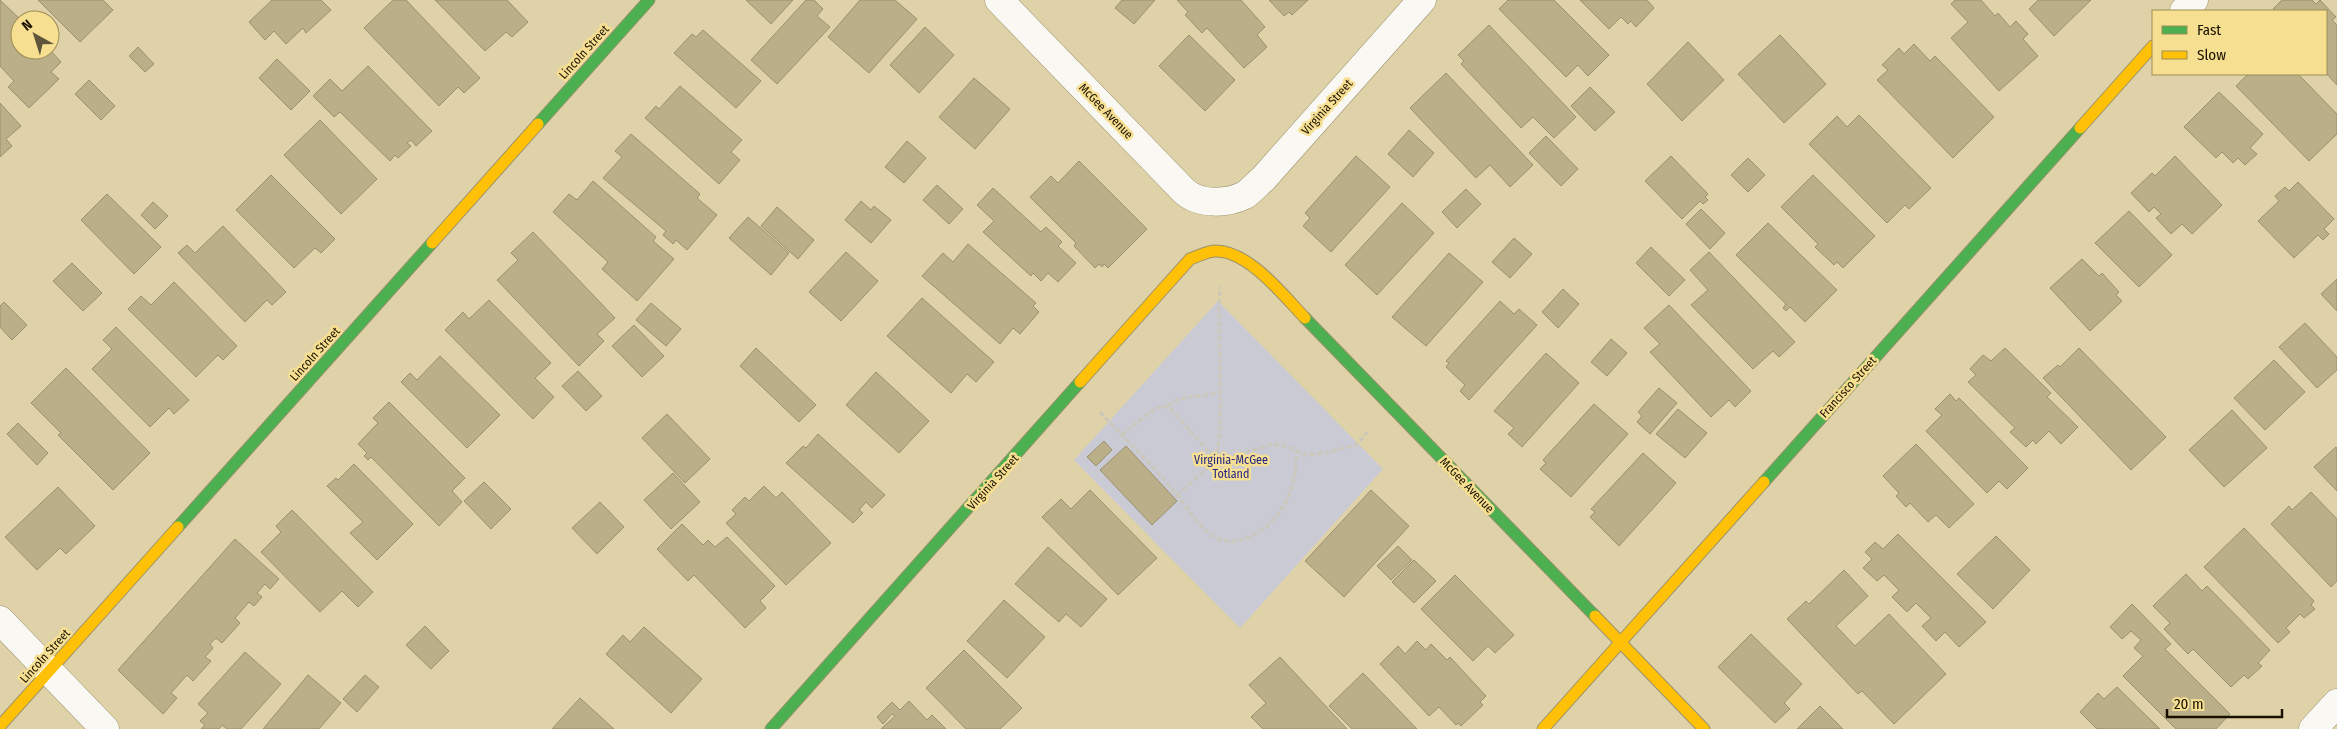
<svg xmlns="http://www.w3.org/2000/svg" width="2337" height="729" font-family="'Fira Sans Condensed',sans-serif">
<rect width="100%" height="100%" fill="#e0d2a8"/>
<path fill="#c9cad4" d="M1218 301 1383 469 1240 628 1074 460Z"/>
<path fill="#bbaf89" stroke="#9b906d" d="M0 0 21 20 20 50H50L61 62 51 72 59 79 29 108 8 87 14 81 0 66Z
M38 0H103L113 10 80 42Z
M272 0H321L331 10 306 33 303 28 286 44 274 31 265 40 249 22Z
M393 0H406L480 78 464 93 458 87 439 106 364 28Z
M435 0H507L528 22 512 37 506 32 485 51Z
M746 0H793L771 24Z
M806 0H814L823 9 817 16 830 27 777 84 751 60Z
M860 0H895L917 19 869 73 828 37Z
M1122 0H1155L1134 24 1115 8Z
M1177 0H1241L1265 27 1257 35 1267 47 1244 68 1207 28 1202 33 1185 15 1188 12Z
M1269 0H1308L1292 15 1289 12 1284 16Z
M1508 0H1554L1609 55 1588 76 1578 65 1566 77 1499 9Z
M1580 0H1647L1654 8 1636 27 1631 21 1628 24 1621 17 1609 29Z
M1955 0H1981L1995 16 1998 13 2010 27 2016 21 2028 34 2023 39 2038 56 1999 91 1951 38 1968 22 1951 4Z
M2038 0H2091L2054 36 2029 9Z
M2282 0H2312L2316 4 2320 0 2336 17 2332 20 2337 25V85L2326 73V11H2275L2273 9Z
M1489 25 1576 117 1554 138 1533 117 1521 128 1461 64 1464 61 1458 55Z
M925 27 954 55 919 93 890 65Z
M703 30 761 81 736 108 674 53 692 34 696 37Z
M1189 35 1235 80 1205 111 1159 66Z
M1780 35 1826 84 1784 123 1738 74Z
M1688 42 1724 80 1682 121 1647 84Z
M1914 44 1930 61 1935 56 1994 117 1953 158 1877 80 1888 70 1882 65 1899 48 1904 54Z
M138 47 154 64 145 72 129 56Z
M277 59 310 91 291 110 259 78Z
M368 66 432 131 416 146 411 140 407 143 411 146 398 158 395 155 390 161 340 112 334 117 313 96 330 79 342 91Z
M1446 73 1533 165 1510 187 1490 165 1476 178 1410 108Z
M2248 74H2298L2337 114V134L2309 161 2236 86Z
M974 78 1010 109 975 149 939 117Z
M89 80 115 106 101 120 75 94Z
M680 86 742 140 731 152 740 160 719 184 645 118 656 106 659 109Z
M1590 87 1615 112 1595 131 1571 106Z
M2219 92 2263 134 2250 148 2257 154 2245 165 2238 158 2233 163 2222 152 2216 158 2184 127Z
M0 103 21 126 6 139 12 146 0 157Z
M1859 115 1931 188 1909 209 1905 205 1887 223 1809 144 1837 116 1847 127Z
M320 120 377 179 341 214 284 155Z
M1409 130 1434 153 1413 177 1388 154Z
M631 134 700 194 697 198 717 215 687 250 676 240 673 244 663 235 666 231 603 178 622 157 615 151Z
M1546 136 1578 169 1561 186 1529 153Z
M907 141 926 158 904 183 885 167Z
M1356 156 1390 187 1331 252 1303 226 1310 218 1305 213Z
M1671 156 1708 194 1705 197 1708 200 1703 204 1700 201 1682 219 1645 181Z
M2175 156 2222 205 2192 234 2182 224 2171 234 2156 218 2161 214 2154 207 2149 212 2131 193 2152 173 2155 176Z
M1748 158 1765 175 1748 192 1731 175Z
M1079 161 1147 229 1108 268 1104 264 1102 267 1099 264 1095 268 1074 246 1076 243 1030 197 1051 176 1058 183Z
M271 175 335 239 321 253 315 248 294 268 236 210Z
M1813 175 1875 236 1843 268 1837 262 1834 265 1815 247 1818 244 1781 207Z
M593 181 656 237 653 241 674 259 637 301 602 269 608 262 553 212 569 194 577 200Z
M2298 182 2334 219 2324 229 2329 234 2323 240 2318 235 2294 258 2258 221 2279 201 2275 196 2285 187 2289 191Z
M937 185 963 209 949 224 923 200Z
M993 188 1041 232 1046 227 1062 242 1058 246 1076 263 1058 282 1048 273 1041 281 1033 273 1031 276 983 232 994 221 977 205Z
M1466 189 1481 204 1457 228 1442 212Z
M107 194 161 247 134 274 81 220Z
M861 201 871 210 874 206 891 220 871 243 845 220Z
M153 202 168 216 155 229 141 215Z
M1402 203 1434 233 1377 295 1345 265Z
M777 207 814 240 798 259 761 226Z
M1701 209 1725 233 1710 249 1686 224Z
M2129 211 2172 255 2139 287 2095 243Z
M748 217 789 253 771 275 729 238Z
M1768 223 1837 290 1805 322 1790 307 1786 311 1783 308 1786 304 1736 255Z
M223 226 286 292 272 305 267 300 245 322 178 253 187 245 195 253Z
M533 232 615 318 597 334 604 341 579 366 497 280 518 260 511 253Z
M1514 238 1532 254 1510 278 1492 262Z
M968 244 1036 303 1033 306 1039 312 1020 334 1013 328 1000 344 922 276 943 253 953 262Z
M1651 247 1685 280 1669 296 1636 263Z
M846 252 878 281 841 321 809 292Z
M1709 252 1795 342 1779 357 1773 351 1753 369 1691 305 1708 290 1690 270Z
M1449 253 1483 282 1426 346 1392 317Z
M2082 259 2099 276 2102 273 2119 292 2116 295 2122 301 2090 331 2050 288Z
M72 263 102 293 83 311 53 281Z
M2337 279V311L2321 294Z
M174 282 237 346 223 360 218 355 196 377 128 309 141 296 151 305Z
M1563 289 1579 304 1558 328 1542 312Z
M922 298 994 362 976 382 967 374 951 393 887 336Z
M489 300 551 363 535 378 554 397 533 419 445 330 463 312 469 319Z
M1500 301 1514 314 1519 309 1537 325 1469 400 1460 391 1465 385 1446 367 1449 363 1446 361Z
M4 302 27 325 12 340 0 327V306Z
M651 303 681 329 666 346 636 320Z
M1669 305 1751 391 1735 407 1729 400 1711 417 1650 352 1660 344 1644 328Z
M2305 323 2337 357V370L2317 388 2279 347Z
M634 325 664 356 642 377 612 346Z
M116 327 189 400 174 414 169 408 150 427 92 369 112 349 103 340Z
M1611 339 1627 353 1607 376 1591 362Z
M756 348 816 405 799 422 740 366Z
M2005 348 2051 393 2047 397 2078 427 2061 444 2049 431 2036 444 2033 440 2026 447 2010 432 2015 428 1968 382 1976 375 1970 369 1983 355 1991 361Z
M2079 348 2166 437 2131 470 2043 378 2058 365 2060 367Z
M1546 353 1579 383 1522 447 1508 434 1514 428 1494 411Z
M440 356 500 415 467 448 401 382 410 373 417 380Z
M2274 360 2305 392 2265 430 2234 398Z
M66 368 150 453 113 490 58 435 61 433 31 403Z
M578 371 602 396 586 411 562 386Z
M876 372 929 421 899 453 846 405Z
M1659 388 1677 403 1650 434 1637 422 1642 416 1638 412Z
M1950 394 1956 401 1959 398 2028 468 2007 489 1999 481 1987 493 1926 431 1942 415 1935 409Z
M389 402 465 478 452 491 462 502 439 526 371 457 368 460 364 456 367 453 358 444 378 423 373 418Z
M1594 404 1628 434 1571 497 1540 469 1546 463 1543 460Z
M1678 409 1707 433 1685 458 1656 434Z
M2232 410 2267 448 2224 487 2189 450Z
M667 414 710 459 685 483 642 438Z
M18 423 48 453 37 465 7 434Z
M818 434 885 495 872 508 866 502 859 510 863 513 853 523 786 463 803 446 806 448Z
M1104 441 1112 450 1096 466 1087 457Z
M1916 444 1974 504 1949 528 1936 515 1928 522 1910 503 1906 507 1896 496 1899 493 1883 476Z
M1126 446 1177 501 1152 525 1100 470Z
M2336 447 2337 449V491L2314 467Z
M1643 453 1676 483 1619 546 1590 517 1595 512 1591 509Z
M354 464 413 524 377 560 350 533 363 522 327 486 336 478 338 480Z
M673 473 700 502 671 529 644 500Z
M484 482 511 509 491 529 464 501Z
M764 486 776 498 782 492 831 543 786 585 726 523 736 514 732 510 745 497 749 501Z
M58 487 95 526 66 554 60 548 37 570 5 537Z
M1090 490 1157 558 1118 595 1042 517 1061 499 1071 509Z
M1371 490 1409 526 1344 597 1305 561Z
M2311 492 2337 519V581L2331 587 2271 524 2289 506 2292 510Z
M600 502 624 527 597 554 572 528Z
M292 510 373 592 358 607 342 591 320 612 261 552 281 532 276 526Z
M682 524 703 545 708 540 715 547 727 537 775 586 760 601 766 608 745 628 694 575 688 581 657 549Z
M2244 528 2314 601 2311 605 2315 609 2304 618 2300 614 2286 628 2290 632 2278 643 2204 567Z
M1898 534 1986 622 1959 647 1945 632 1936 641 1922 626 1931 618 1916 603 1907 612 1892 597 1899 590 1884 575 1877 581 1863 568 1872 559 1865 552 1875 542 1883 549Z
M1996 536 2030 570 1993 609 1957 574Z
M235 539 279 579 270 589 265 584 257 593 262 597 254 606 249 602 235 618 240 623 222 643 216 638 210 644 213 648 205 657 211 661 193 681 187 675 171 693 177 698 163 714 118 670Z
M1398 546 1412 560 1391 580 1377 566Z
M1048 547 1107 599 1081 627 1066 614 1059 622 1015 584Z
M1414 560 1436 581 1414 603 1392 582Z
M1844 570 1868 596 1836 626 1855 646 1889 614 1946 674 1894 724 1862 691 1858 694 1787 619 1806 601 1809 604Z
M2186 574 2202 591 2207 586 2270 650 2258 663 2262 666 2248 679 2244 675 2231 687 2193 649 2188 654 2164 629 2170 623 2153 606Z
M1455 575 1514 635 1495 653 1488 646 1473 661 1421 609Z
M1004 600 1045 637 1007 678 967 641Z
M2132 604 2171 644 2165 649 2230 714 2216 729H2176L2123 676 2143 656 2134 648 2141 640 2131 631 2122 639 2110 627Z
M425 626 449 651 431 669 406 645Z
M644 627 702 679 671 713 606 654 623 635 630 642Z
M1751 634 1802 684 1784 703 1790 709 1775 723 1718 667Z
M1417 641 1426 650 1431 644 1447 660 1450 657 1486 696 1480 702 1483 705 1461 726 1458 723 1456 725 1439 707 1429 716 1380 664 1398 646 1405 654Z
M964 650 1022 708 1000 729H966L926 688Z
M245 652 281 684 241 729H227L222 725 219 729H201L205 725 200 721 208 713 198 704Z
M1280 657 1347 729H1263L1251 717 1266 703 1249 685Z
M1363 673 1417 729H1352L1329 706Z
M308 675 341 703 319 729H263Z
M365 675 379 687 357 712 343 699Z
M2117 687 2160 729H2097L2080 712 2098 693 2104 699Z
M580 698 614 729H552Z
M909 701 927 720 932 715 946 729H881L895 716 892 714 883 724 877 717 892 702 900 710Z
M1820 706 1843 729H1797Z"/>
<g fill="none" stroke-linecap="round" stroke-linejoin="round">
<defs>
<path id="street" d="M999 0 1184 191C1199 205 1227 204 1245 195 1251 191 1257 184 1263 179L1422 0
M2184 11 2194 0
M0 620 105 729
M2313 729 2337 703"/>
<path id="fast" d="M538 124 649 0
M1305 318 1595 616
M1764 482 2080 128
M178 527 432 243
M771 729 1080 382"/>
<path id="slow" d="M2080 128 2153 46
M432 243 538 124
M1080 382 1190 259C1199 256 1207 251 1216 251 1249 251 1284 296 1305 318
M1595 616 1704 729
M0 726 178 527
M1543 729 1764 482"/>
</defs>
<use href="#street" stroke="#9b916e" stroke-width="29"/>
<use href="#fast" stroke="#9b916e" stroke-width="13"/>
<use href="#slow" stroke="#9b916e" stroke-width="13"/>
<path stroke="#ccc7bb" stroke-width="3" stroke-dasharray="5 2.5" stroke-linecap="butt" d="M1168 406 1178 399 1220 393
M1100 412C1126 439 1154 467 1178 496 1188 509 1202 530 1216 538 1232 547 1256 536 1269 524 1289 505 1297 480 1296 452
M1121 435 1156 408 1168 406 1216 460
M1216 461C1226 403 1216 345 1220 287
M1177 495 1216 461 1270 445H1283L1307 455 1328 452 1356 445 1369 431"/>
<use href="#street" stroke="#faf8f2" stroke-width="28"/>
<use href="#fast" stroke="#4caf50" stroke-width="11"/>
<use href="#slow" stroke="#ffc107" stroke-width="11"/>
</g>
<g text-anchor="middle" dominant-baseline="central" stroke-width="5" stroke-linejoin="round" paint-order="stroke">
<g font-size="12" fill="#191100" stroke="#f7df91">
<text transform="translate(584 52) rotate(-48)">Lincoln Street</text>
<text transform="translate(1327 107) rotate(-48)">Virginia Street</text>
<text transform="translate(1106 111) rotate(46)">McGee Avenue</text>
<text transform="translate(315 354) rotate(-48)">Lincoln Street</text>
<text transform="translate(1848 387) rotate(-48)">Francisco Street</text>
<text transform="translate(993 482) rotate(-48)">Virginia Street</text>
<text transform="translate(1467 485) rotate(46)">McGee Avenue</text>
<text transform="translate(45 656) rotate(-48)">Lincoln Street</text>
</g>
<g font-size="12" fill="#222585" stroke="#f7df91">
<text x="1231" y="460">Virginia-McGee<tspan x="1231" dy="14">Totland</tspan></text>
</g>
</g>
<rect x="2152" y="10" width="175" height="65" fill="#f7df91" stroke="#9e8d57"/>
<rect x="2162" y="26" width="25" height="8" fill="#4caf50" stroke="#9e8d57"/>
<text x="2197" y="35" font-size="15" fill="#191100">Fast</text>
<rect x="2162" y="51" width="25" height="8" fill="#ffc107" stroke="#9e8d57"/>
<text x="2197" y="60" font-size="15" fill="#191100">Slow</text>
<g transform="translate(35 35) rotate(321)"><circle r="24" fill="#f7df91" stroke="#9e8d57"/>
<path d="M0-4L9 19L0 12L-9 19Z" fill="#5f553b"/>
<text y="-8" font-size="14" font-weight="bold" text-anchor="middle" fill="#191100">N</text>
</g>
<path d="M2167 709v8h115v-8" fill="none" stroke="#191100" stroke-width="2.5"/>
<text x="2174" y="709" font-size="15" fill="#191100" stroke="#f7df91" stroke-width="4" paint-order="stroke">20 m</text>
</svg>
